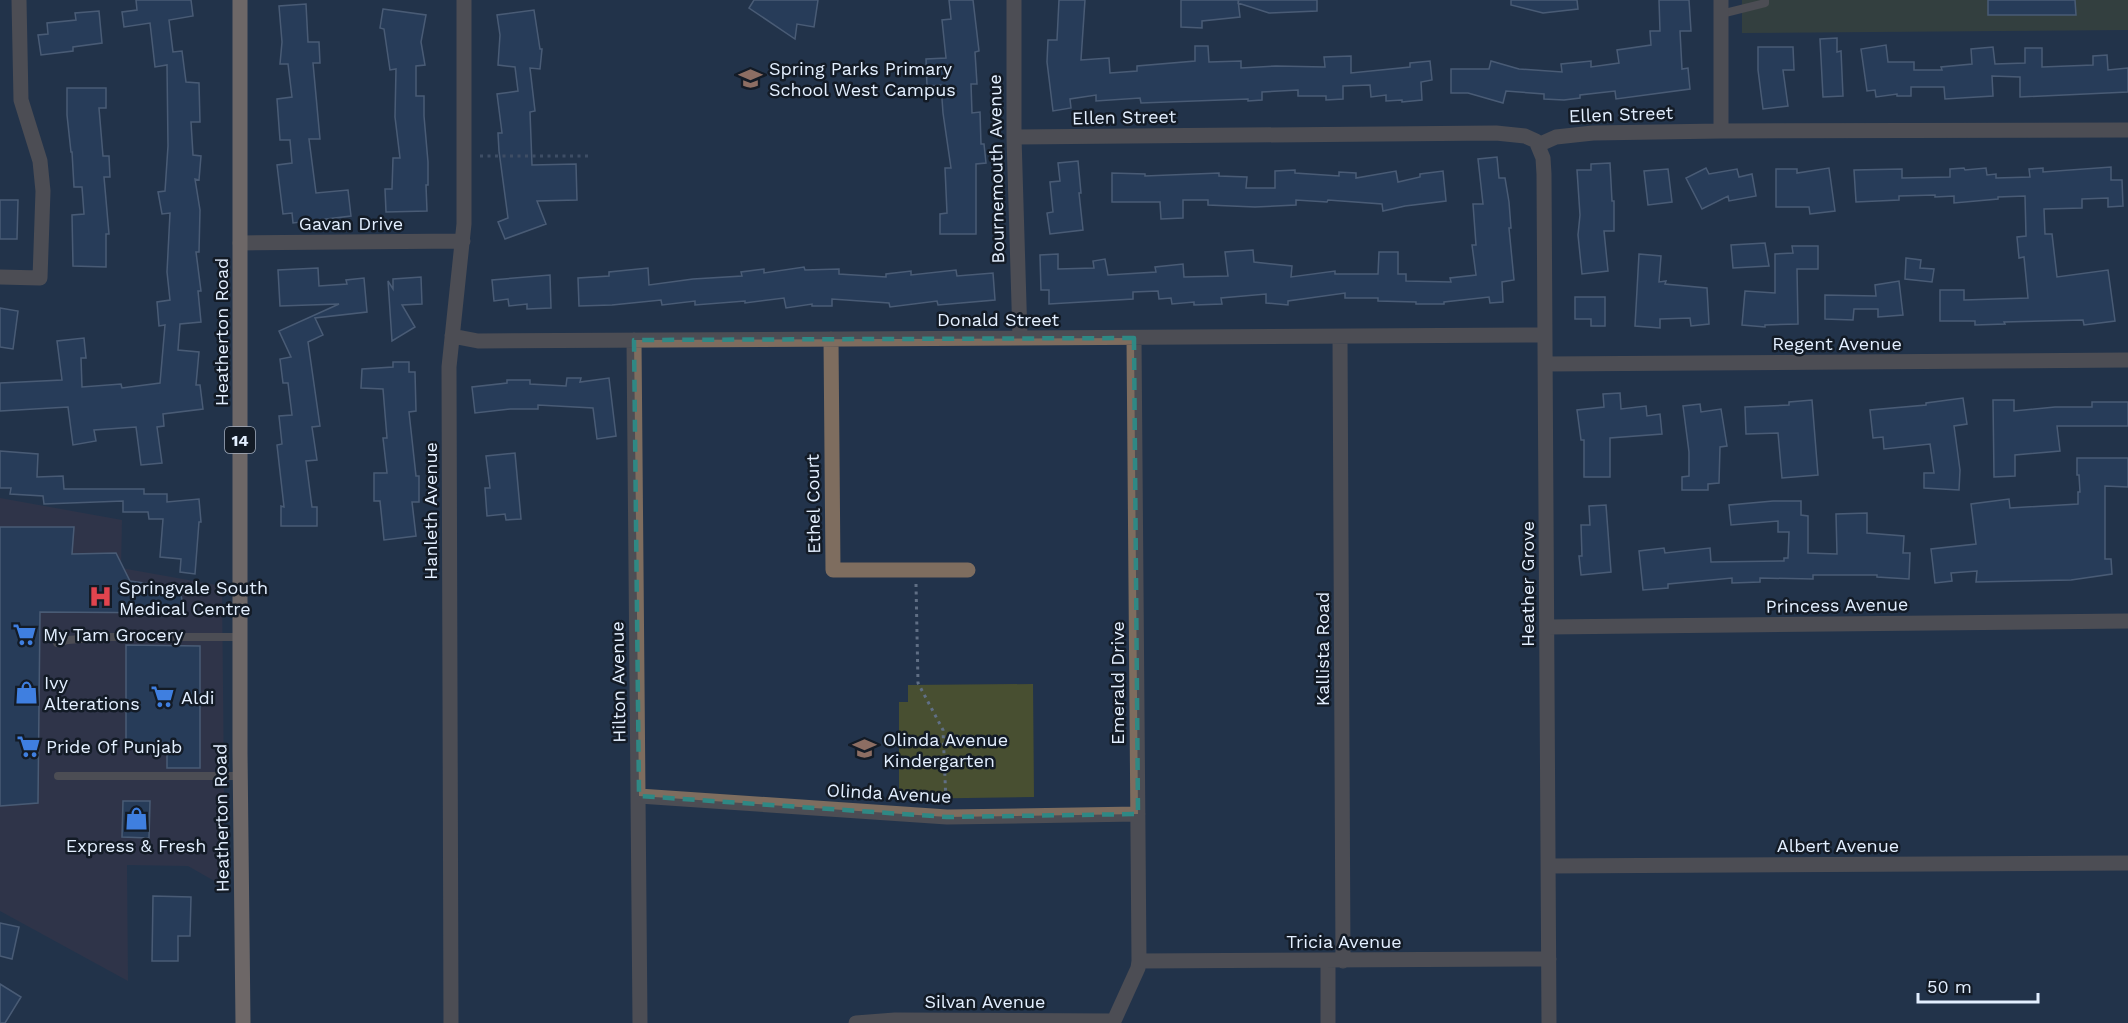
<svg xmlns="http://www.w3.org/2000/svg" width="2128" height="1023" font-family="'Work Sans',sans-serif">
<rect width="100%" height="100%" fill="#22334b"/>
<path fill="#3e3647" d="M0 498 122 520 121 568 222 586 225 887 188 866 127 865 128 981 0 911Z"/>
<path fill="#484f31" d="M1742 0H2128V30L1742 33Z
M1033 684 1034 797 899 799V702H908V685Z"/>
<path fill="#2e476a" stroke="#788da9" stroke-width="1.5" d="M136 0H191L193 16 169 20 173 52 182 51 186 82 199 83 200 122H191L193 155 201 156 199 180 195 179 200 210 199 252H196L201 291H198L201 322 180 324 178 350 199 352 196 385H200L203 409 163 414 164 426 157 427 162 463 141 465 136 427 94 430 96 441 73 445 68 407 0 411V383L62 380 57 341 84 338 86 358H81L82 387 121 384 122 388 160 383 165 325 159 326 157 302 170 300 167 272 170 213 162 214 158 192 165 191 168 146 167 65 155 67 150 23 124 27 122 12 137 10Z
M754 0H818L814 27 797 24 795 39 749 8Z
M949 0H973L979 51 975 52 977 84H971L972 113 980 112 981 144H984L986 163 976 164V234H940V214L947 213 945 168H951L943 113 941 85 927 86 926 59 946 58 942 20 951 19Z
M1059 0H1085L1081 60 1109 58 1110 73 1137 71V66L1195 61V46H1208L1209 62 1241 61V68L1276 66 1325 67 1324 57 1351 56V73L1410 67V63L1430 61 1432 80 1421 82 1422 100 1402 102V100L1386 101V95L1371 97 1370 85 1343 86V99L1326 100V96H1298V90L1262 92V100L1248 101V99L1141 103 1140 98 1096 101V95L1070 99 1071 108 1053 111 1047 62 1048 40H1057Z
M1181 0H1238L1240 17 1202 21V28L1181 27Z
M1239 0H1317V11L1269 13 1238 3Z
M1511 0H1577L1578 9 1543 13 1511 5Z
M1659 0H1689L1691 31H1680L1682 69 1688 68 1690 89 1616 99 1615 91 1580 95V98L1564 100 1544 99V94L1506 91 1503 103 1468 93H1451V69H1489L1491 61 1519 69 1562 72 1561 64 1591 61V67L1619 63 1617 50 1651 45 1650 31H1660Z
M1988 0H2075L2076 15H1988Z
M306 4 308 42H319L320 63H313L320 139H309L316 193 348 190 351 216 293 223 292 213 283 214 277 165 292 163 290 140H280L277 99 292 97 288 64H280L282 42 279 6Z
M383 9 426 15 421 42 425 65 416 66V96H424V116L428 162V185H426L427 211 386 212 385 189H392L393 158H400L395 117 396 69 390 70 384 29 380 28Z
M534 10 540 49H542L540 69 530 68 535 111 530 112 532 165 576 164 577 200 537 201 546 224 505 239 498 222 508 218 499 151 498 133H502L497 94 518 91 515 67 498 65 500 35 497 15Z
M99 11 102 43 73 47V51L41 55 38 35 48 34 47 23 76 20 75 13Z
M1837 38V52L1841 51 1843 96 1823 97 1820 39Z
M1886 45 1888 62H1914V70H1942L1941 67 1972 64 1971 49 1993 47 1995 64 2025 63V48H2042V67L2093 65V56L2107 55 2108 70 2128 68V92L2020 97V77L1992 76 1993 96 1945 99 1944 87H1911V96H1897V94L1876 97 1875 90 1867 91 1861 49Z
M1758 47H1793L1794 70H1783L1788 106 1763 109 1758 70Z
M67 88H106V108H99L103 156H109L110 177H104L109 234H106V267L73 266 72 215 84 214 82 187H74L72 152H71L67 115Z
M1497 157 1499 178H1505L1509 202 1511 228H1509L1514 280 1502 282 1503 302 1490 303 1489 297 1444 302V304H1416V302L1378 301V298H1345V293L1288 301V305L1266 303V294L1221 298 1222 304 1194 305V302L1172 304 1171 298 1159 299 1158 291 1133 292V299L1049 304V290H1041L1040 255 1058 254V269L1094 268 1093 261 1105 259 1108 275 1156 272 1155 267 1183 264 1184 277 1228 276 1225 252 1253 250 1254 262 1292 266 1291 277 1335 271V274H1378L1379 252H1398V274H1406V281L1451 282 1450 278 1476 275 1472 245H1476L1473 204H1483L1478 159Z
M1078 161 1081 193H1079L1083 230 1050 234 1047 213 1053 212 1050 182 1060 181 1058 163Z
M1610 163 1612 201H1614V231H1604L1608 271 1582 274 1578 235 1580 215 1577 170H1591V164Z
M2111 167V180H2122L2123 206 2108 207V198L2082 199V208L2044 209 2045 234H2052L2057 277 2108 270 2115 321 2084 325 2083 320 2004 322 2005 324 1975 325V321H1940V290H1964V300L2028 298 2024 257 2019 258 2017 237 2026 236 2025 196 1998 197V199L1954 203V196L1935 197V195L1899 196V200L1856 202 1854 170 1902 169V178L1950 177V169L1964 168 1965 170 1986 168 1987 175 1996 174V178L2030 177 2029 169 2043 168V172Z
M1706 168 1709 174 1737 169 1739 177 1752 174 1756 196 1729 201 1728 196 1702 209 1686 178Z
M1829 168 1835 211 1810 214 1809 207H1776V169H1797V173Z
M1668 169 1672 202 1648 205 1644 171Z
M1295 170V173L1339 176V172L1356 173V178L1396 171 1398 182 1420 177V174L1443 171 1446 201 1405 206 1383 211 1382 204 1328 200 1327 202 1296 200V205L1255 207 1208 205V200H1183V218L1161 219 1160 202H1112V173L1145 174V176L1219 173V176L1247 177 1246 188H1275V171Z
M0 200H18L17 239H0Z
M1765 243 1769 266 1733 268 1731 245Z
M1792 246H1818V269H1797L1798 324 1765 325V327L1742 325 1745 291 1775 293V254L1793 253Z
M1639 254 1661 256 1659 282 1666 281 1665 284 1707 288 1709 324 1691 326 1690 318 1660 319V328L1635 326Z
M1906 258 1921 260 1920 268 1934 269 1932 282 1905 279Z
M804 267 805 270 839 269V274L886 277V274L911 271V275L956 270 957 276 993 273 995 300 938 305 937 301 890 307 889 303 832 299V306H812V304L786 308 784 298 745 303V301L695 305V301L662 305 661 300 612 305 579 306 578 278 609 276V272L648 268 649 285 693 279 742 276 741 272 764 269V273Z
M318 268 319 286 347 284 346 280 364 278 367 312 315 318 323 335 308 342 320 426 312 427 317 460 306 461 312 507H317V526H281V506L284 507 277 445 282 444 279 416 292 415 288 383H283L280 359 291 357 279 331 339 304 280 306 278 270Z
M550 275 551 308 527 309V304L509 306 508 299 494 301 492 280Z
M421 277 422 304 402 305 415 327 392 341 388 281 393 289V279Z
M1899 281 1903 315 1878 317V309H1854L1853 320 1825 319V295L1876 296 1875 285Z
M1575 297H1605V326H1591V319H1575Z
M0 308 18 311 13 349 0 347Z
M393 362H409V372H415L416 411 409 412 416 476H419V502H412L416 536 384 540 380 501H374V473H387L383 438H387L383 389 361 388 362 369 393 367Z
M567 378H581L580 382 609 378 616 436 597 439 593 408 538 405V409H510L475 413 472 387 507 383V380H530V384L566 386Z
M1620 393 1621 409 1646 406 1647 416 1660 414 1662 434 1610 438V477H1584V440H1581L1577 410 1604 407 1603 394Z
M1963 398 1967 424 1954 426 1960 470 1959 490 1924 488V473H1934L1930 444 1884 449 1883 437 1873 438 1870 410 1926 405V403Z
M1812 400 1818 475 1782 478 1778 433 1746 434 1745 407 1789 405V402Z
M1993 400H2014V411L2055 407H2092V402H2128V426H2057L2060 451 2015 455V476L1994 477Z
M1700 404 1701 412 1721 409 1727 446 1720 447 1719 483 1708 484V490H1682V477L1689 476V452L1683 406Z
M0 451 38 454 37 477 63 476 64 489H144V494H167V502L199 499 201 522H199L195 574 180 572 181 559 160 557 163 519H149L148 512H123V501L44 504 43 496 10 494 11 488H0Z
M515 453 521 519 506 520 505 514 487 516 485 488H490L486 456Z
M2077 458H2128V487L2105 486V559H2111L2112 574 2071 580 1976 582 1977 571 1951 573 1952 581 1935 583 1931 549 1976 544 1971 504 2009 499 2010 508 2078 504V492H2080L2079 475H2077Z
M1773 501H1801V515L1808 516V553L1837 554 1836 514 1867 513V533L1904 536 1903 553H1910L1909 579 1877 577V575H1813V579L1760 578V582L1732 583V578L1668 584V588L1643 590 1639 551 1664 548 1665 553 1710 548 1711 562 1784 561V558H1788L1789 532H1778V521L1731 525 1729 505Z
M1606 505 1611 572 1581 575 1579 556H1582L1581 525H1590L1589 506Z
M0 527H74L72 554 116 553 130 581 180 588 184 613 40 612 38 803 0 806Z
M126 645 200 646V768H167V749H126Z
M123 801H150L149 838 122 837Z
M153 896 191 897 190 936H178V961H152Z
M0 923 19 927 12 959 0 956Z
M0 984 21 997 5 1023H0Z"/>
<g fill="none" stroke-linecap="round" stroke-linejoin="round">
<path stroke="#606f85" stroke-width="3" stroke-dasharray="3 4.5" stroke-linecap="butt" d="M480 156H588
M916 584 918 683 943 730 946 802"/>
<path stroke="#7e6d5f" stroke-width="8" d="M1721 14 1765 3V0
M57 643 68 640 106 637H240
M58 776H240"/>
<path stroke="#7e6d5f" stroke-width="15" d="M1014 0V137L1020 338
M1721 131V0
M1014 137 1496 133 1525 136 1536 141 1543 158 1544 174 1549 1023
M1538 145 1556 137 1593 133 1721 131 2128 130
M240 243 463 241
M0 277 40 278 43 191 40 161 21 100 19 0
M452 336 478 341 1545 335
M1340 337 1343 961
M831 339 833 570H968
M634 340 640 1023
M1546 364 2128 360
M1547 627 2128 621
M639 796 947 817 1138 814
M1548 866 2128 863
M1139 961 1549 959
M1328 961V1023
M451 1023 449 367 464 224V0
M856 1023 895 1020 1114 1021
M1113 1023 1138 968 1139 961 1134 338"/>
<path stroke="#c8a789" stroke-width="15" d="M240 0V752L243 1023"/>
</g>
<path d="M0 0H2128V1023H0ZM1134 338 1138 814 947 817 639 796 634 340Z" fill="#22334b" fill-opacity=".55" fill-rule="evenodd"/>
<path fill="none" stroke="#2f8884" stroke-width="4.5" stroke-dasharray="12 8" stroke-linejoin="round" d="M1134 338 1138 814 947 817 639 796 634 340Z"/>
<defs>
<symbol id="school-bare" viewBox="-9 -9 18 18"><path d="M0-5L7-2L0 1L-7-2ZM-4 1L0 2.5L4 1V4Q0 6-4 4Z" fill="#8d6e63" stroke="#131b26" stroke-width="2.5" paint-order="stroke"/></symbol>
<symbol id="hospital-bare" viewBox="-9 -9 18 18"><path d="M-5-5h3v3.5h4V-5h3V5h-3V1.5h-4V5h-3Z" fill="#e0444e" stroke="#131b26" stroke-width="2.5" paint-order="stroke"/></symbol>
<symbol id="supermarket-bare" viewBox="-9 -9 18 18"><path d="M-6-5.5h2.5l.6 2H6L4.5 2H-2.5L-4.4-4H-6ZM-1.5 3.2a1.3 1.3 0 1 0 .1 0ZM3 3.2a1.3 1.3 0 1 0 .1 0Z" fill="#3f7fe0" stroke="#131b26" stroke-width="2.5" paint-order="stroke"/></symbol>
<symbol id="shop-bare" viewBox="-9 -9 18 18"><path d="M-5-2.5h2.3a2.7 3.5 0 0 1 5.4 0H5L5.5 6h-11ZM-1.5-2.5h3a1.5 2.3 0 0 0-3 0Z" fill="#3f7fe0" stroke="#131b26" stroke-width="2.5" paint-order="stroke"/></symbol>
</defs>
<g fill-rule="evenodd">
<use href="#school-bare" x="734" y="62" width="33" height="33"/>
<use href="#hospital-bare" x="84" y="580" width="33" height="33"/>
<use href="#supermarket-bare" x="8" y="618" width="33" height="33"/>
<use href="#shop-bare" x="10" y="676" width="33" height="33"/>
<use href="#supermarket-bare" x="146" y="680" width="33" height="33"/>
<use href="#supermarket-bare" x="12" y="730" width="33" height="33"/>
<use href="#school-bare" x="848" y="732" width="33" height="33"/>
<use href="#shop-bare" x="120" y="802" width="33" height="33"/>
</g>
<g text-anchor="middle" dominant-baseline="central" stroke-width="5" stroke-linejoin="round" paint-order="stroke">
<rect fill="#131b26" stroke="#a5afbe" stroke-width="1.5" x="225" y="427" width="30" height="26" rx="4.5"/>
<g font-size="16" font-weight="bold" fill="#e3efff">
<text x="240" y="440">14</text>
</g>
<g font-size="18" fill="#e3efff" stroke="#131b26" text-anchor="start">
<text x="769" y="68">Spring Parks Primary<tspan x="769" dy="21">School West Campus</tspan></text>
<text x="119" y="587">Springvale South<tspan x="119" dy="21">Medical Centre</tspan></text>
<text x="43" y="634">My Tam Grocery</text>
<text x="44" y="682">Ivy<tspan x="44" dy="21">Alterations</tspan></text>
<text x="181" y="697">Aldi</text>
<text x="883" y="739">Olinda Avenue<tspan x="883" dy="21">Kindergarten</tspan></text>
<text x="46" y="746">Pride Of Punjab</text>
<text x="136" y="845" text-anchor="middle">Express &amp; Fresh</text>
</g>
<g font-size="18" fill="#e3efff" stroke="#131b26">
<text transform="translate(1621 114) rotate(-2)">Ellen Street</text>
<text transform="translate(1124 117) rotate(-1)">Ellen Street</text>
<text transform="translate(996 169) rotate(-91)">Bournemouth Avenue</text>
<text x="351" y="223">Gavan Drive</text>
<text x="998" y="319">Donald Street</text>
<text transform="translate(221 332) rotate(-90)">Heatherton Road</text>
<text x="1837" y="343">Regent Avenue</text>
<text transform="translate(813 504) rotate(-91)">Ethel Court</text>
<text transform="translate(430 511) rotate(-90)">Hanleth Avenue</text>
<text transform="translate(1527 584) rotate(-90)">Heather Grove</text>
<text transform="translate(1837 605) rotate(-1)">Princess Avenue</text>
<text transform="translate(1322 649) rotate(-90)">Kallista Road</text>
<text transform="translate(618 682) rotate(-91)">Hilton Avenue</text>
<text transform="translate(1117 683) rotate(-90)">Emerald Drive</text>
<text transform="translate(889 793) rotate(3)">Olinda Avenue</text>
<text transform="translate(221 818) rotate(-91)">Heatherton Road</text>
<text x="1838" y="845">Albert Avenue</text>
<text x="1344" y="941">Tricia Avenue</text>
<text x="985" y="1001">Silvan Avenue</text>
</g>
</g>
<path d="M1918 993v9h120v-9" fill="none" stroke="#e3efff" stroke-width="3"/>
<text x="1927" y="993" font-size="18" fill="#e3efff" stroke="#131b26" stroke-width="4.5" paint-order="stroke">50 m</text>
</svg>
